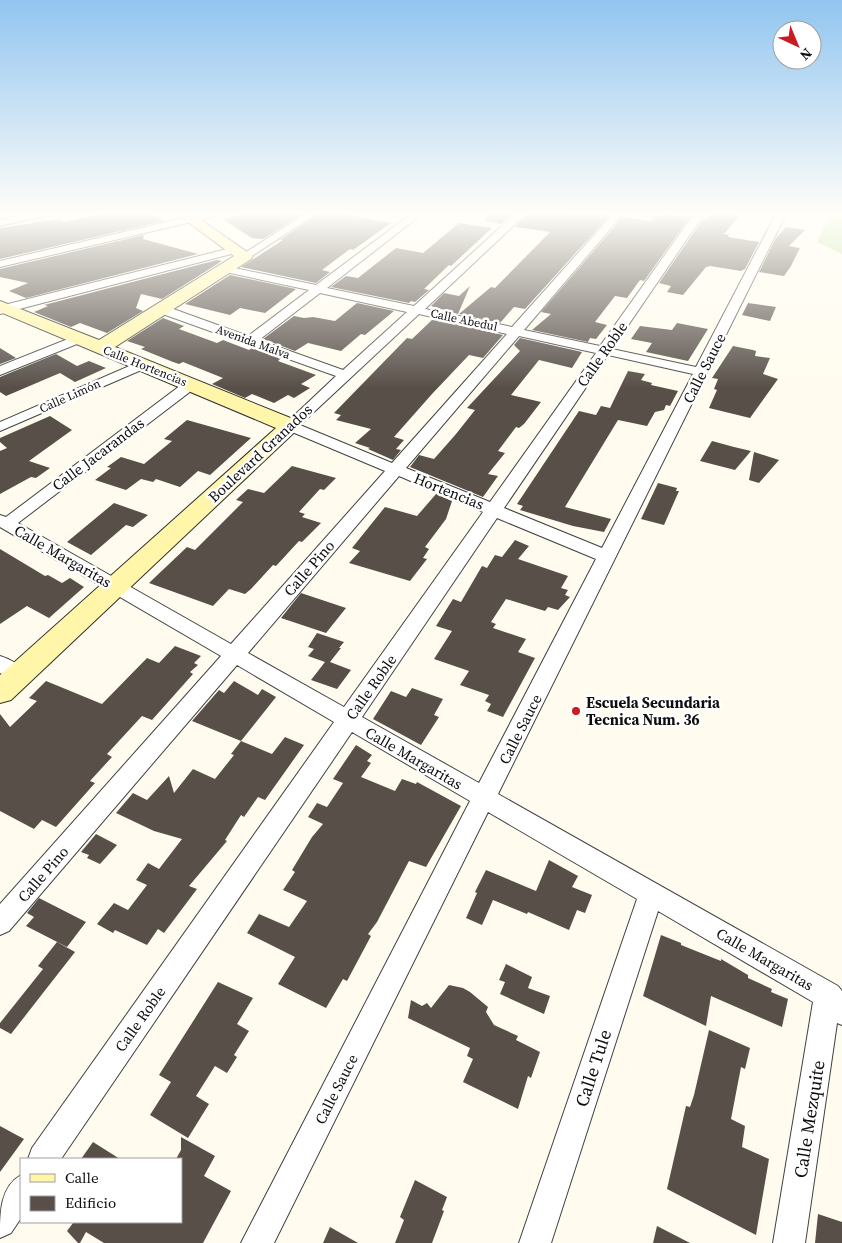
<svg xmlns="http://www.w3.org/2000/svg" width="842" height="1243" font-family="'Source Serif 4',serif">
<rect width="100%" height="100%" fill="#fffcef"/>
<path fill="#b5df93" d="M831 214H842V254L817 242Z"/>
<path fill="#584f49" d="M101 214H154L164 221 0 259V228L59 219 64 222Z
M240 214H302L263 239 252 238 222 219Z
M318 214H342L391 223 353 250 350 249 322 270 330 272 316 283 241 267 283 240H280Z
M486 214H512L501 224 486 221Z
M528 214 610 215 525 309 514 307 500 323 459 314 491 287 495 288 550 232 515 227Z
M663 214 690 217 644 281 640 280 627 298 615 296 595 322 607 325 596 339 590 338 588 342 532 330 551 314 541 312 623 217 651 221 655 215 662 216Z
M710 214H741L724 234 729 235 728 237 759 242 745 269 741 271 710 266 706 267 683 295 667 292 671 286 659 283 703 219 707 220Z
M459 223 492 228 451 266 449 265 424 289 429 290 415 302 411 301 409 303 331 287 346 276 358 278 396 248 423 253Z
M786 227 805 230 789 246 800 248 791 266 784 276 759 272 776 238Z
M144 235 143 239 198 254 26 298 9 291 28 283 0 277V269Z
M217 260 222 261 162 299 141 294 136 308 143 311 107 333 80 323 71 327 34 312 48 306 44 305Z
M230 275 296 289 265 313 240 308 230 315 185 304Z
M470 286 458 314 431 306 444 293 459 296Z
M357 303 394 311 365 335 361 334 341 351 308 343 295 351 263 339 294 316 304 318 313 317 335 321Z
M748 303 776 307 770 321 742 315Z
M163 318 184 326 179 329 217 343 223 340 249 350 252 348 281 358 278 361 316 375 301 384 310 388 294 398 288 395 274 403 252 394 245 398 212 384 223 378 183 362 179 364 173 362 141 349 145 347 127 341Z
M433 319 503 335 483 358 469 355 432 394 394 437 404 440 396 449 401 450 393 460 368 449 370 448 355 443 371 429 336 420 341 415 334 413 407 338 412 339Z
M677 323 708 329 688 361 646 352 652 343 631 339 640 326 672 330Z
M520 338 582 352 572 368 539 360 511 395 541 402 524 424 519 428 516 427 498 451 505 453 488 474 498 476 483 497 410 467 419 455 434 459 456 434 475 410 467 408 520 351 514 345Z
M733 346 753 350 756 351 755 356 770 358 763 374 778 379 750 418 709 408 717 390 714 389 718 379 712 378Z
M0 348 16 358 0 364Z
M56 354 77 366 89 361 106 368 75 382 60 373 6 396 0 392V377Z
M628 371 645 374 641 380 652 383 651 385 678 391 670 406 666 405 664 410 655 412 647 426 618 420 565 507 611 519 604 532 573 526 520 510 523 506 517 504 579 411 596 415 601 406 610 408Z
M50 416 72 430 29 461 50 468 36 478 31 477 0 494V451L7 448 0 442V438Z
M187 420 251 438 210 475 198 471 180 487 156 479 153 482 141 479 126 490 95 480 111 468 107 467 121 457 144 464 172 441 164 439Z
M712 441 734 447 751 451 735 470 700 461Z
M754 452 779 460 759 483 749 480Z
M292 466 336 478 324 490 320 489 299 512 305 514 302 517 321 523 302 542 299 541 276 566 273 565 251 589 245 594 229 589 213 606 149 583 187 547 195 550 243 502 236 500 248 489 264 493Z
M658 483 677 488 676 491H679L664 525 641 519Z
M436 494 452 501 446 519 425 547 429 549 423 558 427 559 410 581 349 563 360 551 352 548 385 507 417 516Z
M114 503 148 515 133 527 126 525 91 555 67 542Z
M515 540 529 546 518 559 568 576 561 588 568 590 565 595 570 597 558 610 548 607 545 611 506 599 491 622 496 624 493 628 526 639 518 652 535 658 503 717 487 711 491 704 485 701 489 695 460 685 469 671 434 659 452 631 436 626 453 599 461 602 482 566 487 568 495 555 502 557Z
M0 549 45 576 48 575 62 583 70 578 84 587 49 618 27 606 0 624Z
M301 593 346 608 326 633 281 618Z
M317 633 344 642 339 648H341L330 662 351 670 337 689 311 680 325 662 308 656 314 649 308 647Z
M175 646 201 656 194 663 198 665 190 672 193 674 152 720 142 716 107 754 112 757 90 781 95 783 56 827 42 820 34 829 0 811V714L10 727 37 701 29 698 46 681 102 704 147 658 159 663Z
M234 681 258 695 262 689 276 697 241 741 192 721 219 690 224 693Z
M412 688 443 699 434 715 439 717 421 745 373 719 391 691 406 697Z
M285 737 304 745 265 800 258 797 244 817 241 815 225 840 227 841 189 886 197 889 164 933 158 929 147 945 115 930 113 933 97 924 114 903 128 910 147 885 136 880 148 863 159 869 182 839 154 831 116 813 133 793 147 800 169 776 174 793 193 769 215 779 234 755 231 754 241 741 272 754Z
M356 745 372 755 367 761 371 763 361 777 395 791 402 779 416 784 417 782 461 806 426 867 409 861 377 922 368 934 371 936 347 981 343 979 326 1008 278 984 295 957 247 933 259 914 289 927 307 901 283 890 295 872 292 870 312 837 323 824 308 817 317 803 327 807 343 783 333 779Z
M96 834 117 845 100 864 87 858 89 855 81 852Z
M549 860 578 876 572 887 592 895 585 913 577 910 569 930 528 912 527 914 493 900 482 925 466 918 477 893 475 892 486 870 536 891Z
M39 898 86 922 67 947 26 926 34 917 27 913Z
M661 935 681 943V945L721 961V959L748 975V978L772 989 771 992 788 999 782 1027 711 996 706 1026 643 996Z
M57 942 75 952 11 1034 0 1028V1023L43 969 38 966Z
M506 964 532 977 528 988 550 996 544 1014 500 994 505 982 499 980Z
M218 982 253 998 237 1024 249 1031 234 1055 237 1057 227 1073 215 1066 196 1096 209 1104 188 1138 150 1115 171 1082 159 1075Z
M449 985 463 988 470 992 488 1007 486 1012 494 1025 518 1036 516 1040 540 1052 531 1078 528 1076 518 1109 463 1082 473 1059 467 1056 470 1048 408 1018 411 1000 422 1006 427 1003 431 1008Z
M709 1030 750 1048 745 1069 741 1067 731 1119 745 1126 742 1147 769 1159 756 1235 667 1189 686 1106 690 1107 694 1095Z
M0 1126 24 1139 0 1172Z
M181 1137 215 1156 204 1176 231 1191 203 1243H104L86 1232 80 1243H78L67 1231 73 1223 71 1222H181V1159H176L181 1150Z
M93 1142 120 1159H81Z
M415 1180 447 1197 442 1210 444 1211 432 1243H395L404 1220 400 1217Z
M818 1214 842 1222V1243H815Z
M657 1226 690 1243H653Z
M330 1227 358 1243H323Z"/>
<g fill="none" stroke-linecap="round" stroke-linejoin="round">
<defs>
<path id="street" d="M29 214H47L45 216 0 226V220Z
M201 214H218L213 217 0 267V261Z
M305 214H316L249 258 245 259 240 256Z
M411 214H422L327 288 414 306 515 214H526L425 309 512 327 613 214H623L524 330 600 346 694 214H704L612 349 696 367 776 214H786L498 794 838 986 842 991V1025L837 1023 805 1243H773L813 1002 658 911 551 1243H519L637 899 488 812 274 1243H241L470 801 352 732 61 1159H28L32 1148 334 722 237 665 9 931 0 935V904L221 656 0 527V515L6 517 185 382H195L197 385 195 388 18 523 231 644 385 471 285 429 283 426 336 376 157 312 155 309 157 306H165L248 336 309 290 221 271 219 269 221 267 225 266 316 285ZM320 293 407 312 343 370 259 340ZM419 314 507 334 392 463 300 425ZM519 336 596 353 490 502 406 468ZM608 355 693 374 602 548 504 508ZM399 476 483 512 344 707 248 653ZM497 518 596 559 479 783 362 717Z
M235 247 239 248 240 250 239 252 0 314V306Z
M78 335 84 339 82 342 0 375V366Z
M141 361 148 365 146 368 0 431V422Z
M0 656C10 659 23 666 28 675L25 680 18 682 0 673Z
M21 1175V1218L11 1233 0 1238C0 1212 0 1187 21 1175Z"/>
<path id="secondary" d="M177 214H193L253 256 251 259 115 347 298 421 301 426 11 700 0 703V675L276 428 0 312V301L99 340 234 256Z"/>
</defs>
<use href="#street" stroke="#414141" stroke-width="2"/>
<use href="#secondary" stroke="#303030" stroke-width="2"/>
<use href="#street" fill="#fff" fill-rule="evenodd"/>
<use href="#secondary" fill="#fff6aa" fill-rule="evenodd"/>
</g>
<linearGradient id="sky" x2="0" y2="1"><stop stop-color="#91c5f0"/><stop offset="0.55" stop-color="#fffef8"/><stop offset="1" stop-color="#fffef8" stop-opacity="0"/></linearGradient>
<rect width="842" height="388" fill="url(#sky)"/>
<circle fill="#ca1b23" stroke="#fff" stroke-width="2" cx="576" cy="711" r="5"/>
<g text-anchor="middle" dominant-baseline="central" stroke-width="5" stroke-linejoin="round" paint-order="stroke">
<g font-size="12" fill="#0e0e0e" stroke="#fff">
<text transform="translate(464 320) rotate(12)">Calle Abedul</text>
<text transform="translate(253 342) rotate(20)">Avenida Malva</text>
<text transform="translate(145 366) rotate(22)">Calle Hortencias</text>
<text transform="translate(70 396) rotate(-24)">Calle Limón</text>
</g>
<g font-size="15" fill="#0e0e0e" stroke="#fff">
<text transform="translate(602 354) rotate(-55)">Calle Roble</text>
<text transform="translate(704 368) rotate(-63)">Calle Sauce</text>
<text transform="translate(260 453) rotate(-43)">Boulevard Granados</text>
<text transform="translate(98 454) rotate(-37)">Calle Jacarandas</text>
<text transform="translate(449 491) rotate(22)">Hortencias</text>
<text transform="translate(63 556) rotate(30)">Calle Margaritas</text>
<text transform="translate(309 568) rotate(-49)">Calle Pino</text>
<text transform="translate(371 687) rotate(-55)">Calle Roble</text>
<text transform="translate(520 729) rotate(-63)">Calle Sauce</text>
<text transform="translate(414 758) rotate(30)">Calle Margaritas</text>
<text transform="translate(43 874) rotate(-49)">Calle Pino</text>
<text transform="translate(765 959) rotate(30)">Calle Margaritas</text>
<text transform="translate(140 1019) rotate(-55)">Calle Roble</text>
<text transform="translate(336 1089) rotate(-63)">Calle Sauce</text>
</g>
<g font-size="15" font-weight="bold" fill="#0e0e0e" stroke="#fff" text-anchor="start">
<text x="586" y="702">Escuela Secundaria<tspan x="586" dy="17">Tecnica Num. 36</tspan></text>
</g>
<g font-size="18" fill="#0e0e0e" stroke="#fff">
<text transform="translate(593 1068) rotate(-72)">Calle Tule</text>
<text transform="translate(809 1119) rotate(-81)">Calle Mezquite</text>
</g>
</g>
<rect x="20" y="1158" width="162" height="65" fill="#ffffff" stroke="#9f9f9f"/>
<rect x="30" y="1174" width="25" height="8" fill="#fff6aa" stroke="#9f9f9f"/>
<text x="65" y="1183" font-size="15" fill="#0e0e0e">Calle</text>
<rect x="30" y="1196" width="25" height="15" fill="#584f49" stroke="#9f9f9f"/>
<text x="65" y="1208" font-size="15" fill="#0e0e0e">Edificio</text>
<g transform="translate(797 45) rotate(136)"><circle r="24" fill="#ffffff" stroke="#9f9f9f"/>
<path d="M0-4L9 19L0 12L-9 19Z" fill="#ca1b23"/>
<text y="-8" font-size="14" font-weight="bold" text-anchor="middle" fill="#0e0e0e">N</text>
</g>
</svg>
